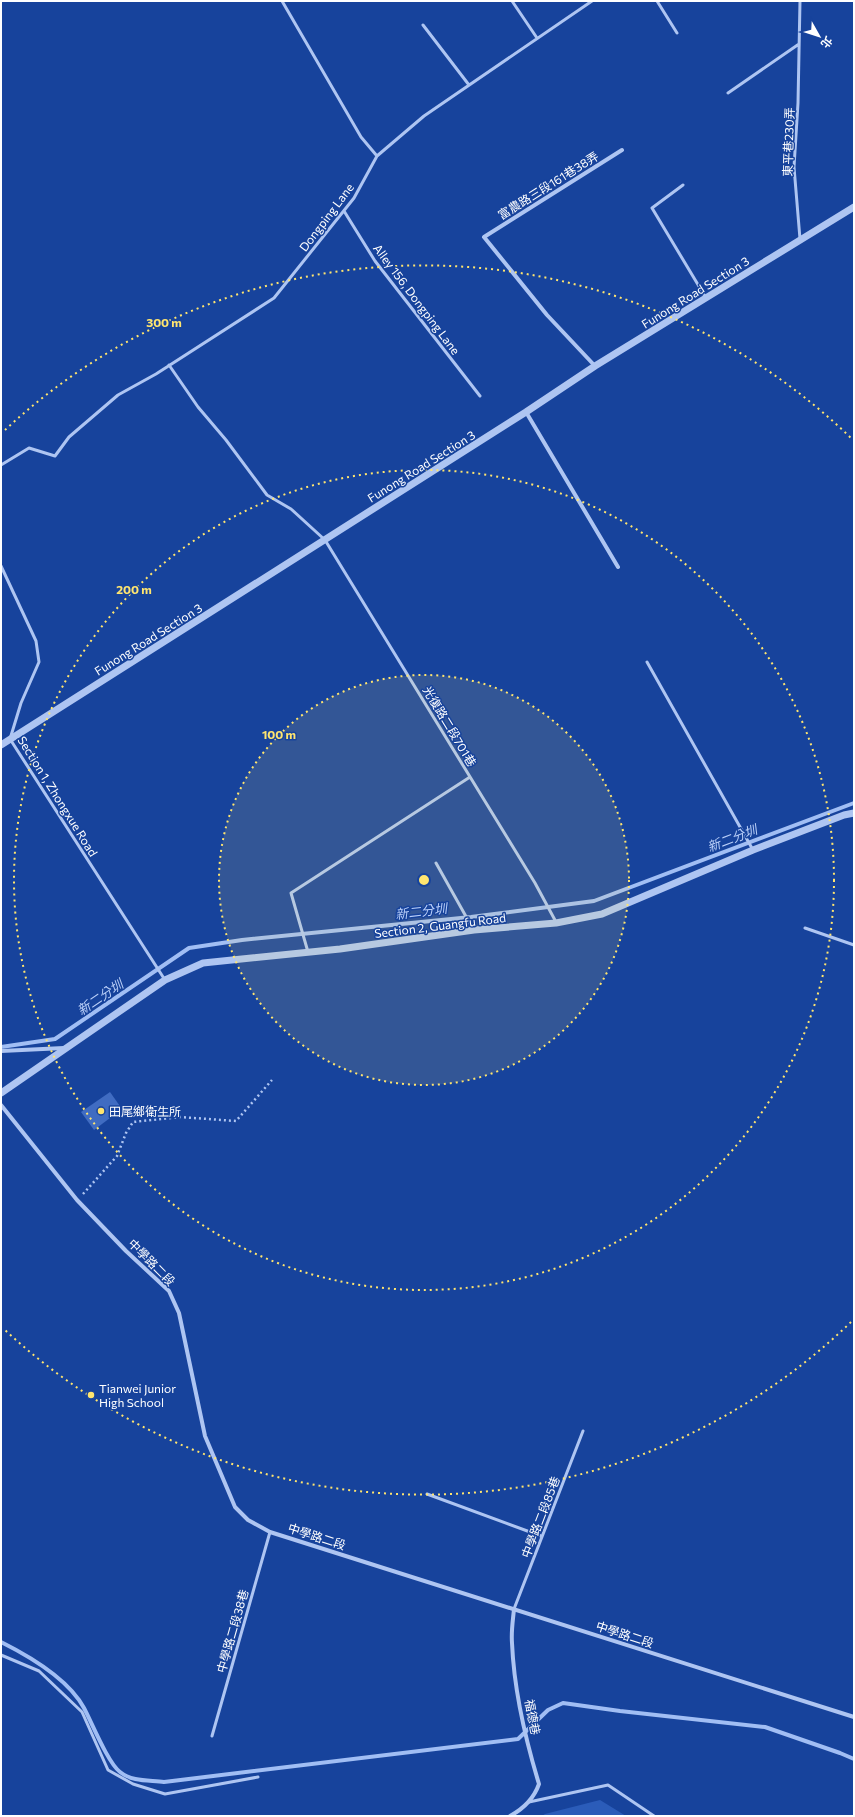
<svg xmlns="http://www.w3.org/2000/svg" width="855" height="1817" font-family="Commissioner,'Noto Sans TC',sans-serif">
<rect width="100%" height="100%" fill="#17439c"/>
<path fill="#2b5cb9" d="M600 1800 626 1816H542L545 1814Z"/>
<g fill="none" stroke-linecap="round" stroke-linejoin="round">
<path stroke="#a1bef4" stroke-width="4" d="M1 1047 55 1039 189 948 242 940 471 917 594 901 854 803
M1 1642C29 1656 69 1680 84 1708 92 1723 108 1763 120 1772 132 1782 150 1780 164 1782L518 1739 548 1710 563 1703 620 1711 765 1727 840 1753 854 1759"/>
</g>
<path fill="#406cc2" d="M110 1092 122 1109 94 1130 81 1112Z"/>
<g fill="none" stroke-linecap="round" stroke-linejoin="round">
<path stroke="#aec5f2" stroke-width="2.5" stroke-dasharray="2 3" stroke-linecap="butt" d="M83 1194 117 1156 126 1133 133 1122 180 1117 236 1121 272 1080"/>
<path stroke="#aec5f2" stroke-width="3" d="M282 1 361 137 377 156
M512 1 537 38
M657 1 677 33
M800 1 798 103 794 167 800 239
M423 25 469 85
M728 93 799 44
M683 185 652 208 706 298
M344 211 375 261 480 396
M169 365 198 407 226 440 267 495 291 509 325 540 535 883 556 922
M1 465 29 448 55 456 69 437 118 395 156 374 274 298 354 198 377 156 424 116 592 1
M1 566 36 641 39 662 21 703 10 739 165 980
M647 662 753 850
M436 863 473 929
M805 928 854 945
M308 952 291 893 470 777
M427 1494 541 1536
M514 1609 583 1431
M1 1655 39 1671 82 1712 108 1770 133 1784 165 1794 258 1777
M212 1736 270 1532
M529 1802 608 1785 654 1816"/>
<path stroke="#aec5f2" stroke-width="4" d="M595 366 547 315 484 237 622 150
M526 412 618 567
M1 1051 64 1048
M1 1105 77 1200 126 1251 169 1291 179 1313 205 1436 235 1507 248 1520 270 1532 854 1717
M510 1816C523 1809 534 1798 539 1784 525 1738 514 1690 512 1643 511 1631 513 1620 514 1609"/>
<path stroke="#aec5f2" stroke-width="7" d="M1 745 526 412 595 366 854 207
M1 1093 165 980 203 963 340 949 474 930 556 923 602 914 753 850 844 815 854 813"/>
</g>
<circle cx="424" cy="880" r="205" fill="#ffe56f" fill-opacity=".12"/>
<g fill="none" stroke="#ffe56f" stroke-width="2" stroke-dasharray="2 4">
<circle cx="424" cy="880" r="205"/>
<circle cx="424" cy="880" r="410"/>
<path d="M851 1322A615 615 0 0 1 5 1330M5 430A615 615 0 0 1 851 438"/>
</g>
<g fill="#ffe56f" stroke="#17439c" stroke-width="1.5">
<circle cx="101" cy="1111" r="4"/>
<circle cx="91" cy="1395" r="4"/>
</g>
<g text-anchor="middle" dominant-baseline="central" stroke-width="3" stroke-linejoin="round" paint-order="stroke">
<g font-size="12" fill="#fff" stroke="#17439c">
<text transform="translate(788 142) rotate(-88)">東平巷230弄</text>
<text transform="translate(548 185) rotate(-32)">富農路三段161巷38弄</text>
<text transform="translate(326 217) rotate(-53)">Dongping Lane</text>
<text transform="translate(695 292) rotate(-32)">Funong Road Section 3</text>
<text transform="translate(417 299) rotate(53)">Alley 156, Dongping Lane</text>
<text transform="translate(421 466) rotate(-32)">Funong Road Section 3</text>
<text transform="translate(148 639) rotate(-32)">Funong Road Section 3</text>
<text transform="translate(450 726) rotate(59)">光復路二段701巷</text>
<text transform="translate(58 796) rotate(58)">Section 1, Zhongxue Road</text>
<text transform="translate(440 925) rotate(-7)">Section 2, Guangfu Road</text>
<text transform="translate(152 1262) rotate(45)">中學路二段</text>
<text transform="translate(540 1517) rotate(-69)">中學路二段85巷</text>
<text transform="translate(317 1536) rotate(18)">中學路二段</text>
<text transform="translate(232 1631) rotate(-74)">中學路二段38巷</text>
<text transform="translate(625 1634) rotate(18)">中學路二段</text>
<text transform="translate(533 1717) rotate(79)">福德巷</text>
</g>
<g font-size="12" fill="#fff" stroke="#17439c" text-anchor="start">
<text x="109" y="1111">田尾鄉衛生所</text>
<text x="99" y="1388">Tianwei Junior<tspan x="99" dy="14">High School</tspan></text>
</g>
<g font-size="13" font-style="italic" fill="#bbd0f9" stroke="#17439c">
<text transform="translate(732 838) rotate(-21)">新二分圳</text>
<text transform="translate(421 911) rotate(-7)">新二分圳</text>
<text transform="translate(100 997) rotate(-34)">新二分圳</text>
</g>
</g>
<circle cx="424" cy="880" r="6" fill="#ffe56f" stroke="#17439c" stroke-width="2"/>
<g font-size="12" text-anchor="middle" font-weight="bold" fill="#ffe56f" stroke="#17439c" stroke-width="3" stroke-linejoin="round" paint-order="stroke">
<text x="164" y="327">300 m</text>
<text x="134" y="594">200 m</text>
<text x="279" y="739">100 m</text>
</g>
<rect width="855" height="1817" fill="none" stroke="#ffffff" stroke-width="4"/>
<g transform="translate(819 36) rotate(129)" stroke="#17439c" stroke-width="3" paint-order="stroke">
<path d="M0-3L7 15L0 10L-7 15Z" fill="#ffffff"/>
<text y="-6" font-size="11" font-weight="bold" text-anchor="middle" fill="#ffffff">北</text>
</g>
</svg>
